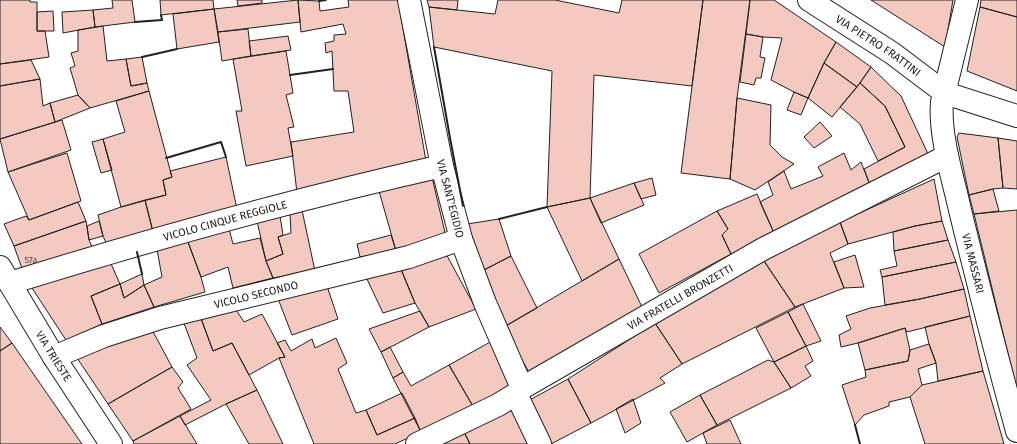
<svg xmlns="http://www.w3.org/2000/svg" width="1017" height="444" font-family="'Fira Sans',sans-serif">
<rect width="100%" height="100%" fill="#fff"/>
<path fill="#f3c9c0" stroke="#222" d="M0 0H30V2H37V31H45L49 57 0 64Z
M112 0H132L135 22 95 27 93 10 113 8Z
M160 0H213L214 9 161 15Z
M237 0H262V3L238 6Z
M298 0 319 1 320 11 349 7 348 0H398L426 161 297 193 291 142 354 132 348 91H334L332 51 326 53 325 43 334 41V35L346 34 343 24 301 32Z
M298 0 300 22 218 32 214 9Z
M427 0H458L457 10 429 7Z
M498 0H555L619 13 622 0H703L692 86 594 75 590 198 547 207 552 71 434 47 429 7 495 14Z
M703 0H750L737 98 730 179 681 173Z
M750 0H774L836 42 824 63 808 98 794 92 771 80 782 38 763 37 746 34Z
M871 0H953L945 47Z
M981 0H1017V17L980 7Z
M980 7 1017 17V91L967 71Z
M214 9 219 42 177 49 173 14Z
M93 10 95 27 63 33 62 12Z
M53 11 54 31H37V12Z
M103 26 107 61 126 59 131 86 147 83 149 91 90 108 78 95 70 68 75 66 71 53 78 51V30Z
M248 29 251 56 222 61 218 32Z
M746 34 763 37 760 57 765 58 761 78H756L754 85 740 82Z
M288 36 291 50 251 56 249 41Z
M836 42 871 67 857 87 824 63Z
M286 51 293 93 286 95 294 127 288 128 293 156 246 166 236 111H242L233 59Z
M142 57 147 83 131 86 126 59Z
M31 60 40 79 0 86V64Z
M824 63 857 87 832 117 808 98Z
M871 67 901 96 929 156 870 185 864 169 905 147 885 106 860 83Z
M40 79 43 106 50 103 55 122 0 139V86Z
M860 83 885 106 905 147 878 161 860 124 840 107Z
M149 91 172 177 163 180 166 195 121 207 103 139 125 132 116 101Z
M794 92 808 98 801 115 787 110Z
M78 95 90 108 55 122 50 103Z
M737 98 771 105 770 145 782 157 794 164 755 190 730 179Z
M62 120 71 150 8 172 0 139Z
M820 122 832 136 814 148 804 137Z
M959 133 998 138 1003 188 993 189 969 195 957 137Z
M998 138 1017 141V189L1003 188Z
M103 139 112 170 101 173 92 142Z
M67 153 81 201 29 220 8 172Z
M844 153 851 170 861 162 870 185 774 233 760 202 773 195 768 182 784 171 791 189 823 176 818 167Z
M226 157 237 209 153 232 145 200 166 195 163 180 172 177 170 171Z
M432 177 446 237 396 251 379 191Z
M652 178 656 195 641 199 634 183Z
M934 179 942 221 915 226 848 244 840 222Z
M634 183 644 205 601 223 590 198Z
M993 189 999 211 974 214 969 195Z
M757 194 774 233 731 254 722 235 728 229 717 211Z
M590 198 619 259 582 281 547 207Z
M145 200 153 232 107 245 103 236 98 215 121 207Z
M78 202 86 221 14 246 4 224 26 216 29 220Z
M302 210 315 271 273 278 266 261 283 254 278 237 291 233 290 214Z
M1017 210V391L974 214Z
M717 211 728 229 722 235 731 254 659 293 639 254Z
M280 216 283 235 278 237 283 254 266 261 257 221Z
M499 219 511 256 482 271 467 224Z
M86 221 89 240 93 249 24 274 14 246Z
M99 221 103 236 89 240 87 226Z
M942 221 948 240 894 251 893 232 915 226Z
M840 222 848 244 830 253 844 288 795 307 764 261Z
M228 225 233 244 260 238 266 261 273 278 233 288 228 267 201 277 185 234Z
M185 234 201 277 205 292 154 307 144 285 162 277 156 244Z
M391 235 396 251 360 257 357 244Z
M948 240 956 262 882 277 880 270 897 266 894 251Z
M445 252 476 309 429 327 415 303 400 267Z
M855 255 864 287 844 288 834 262Z
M511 256 537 308 504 327 482 271Z
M108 257 120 284 91 296 102 324 66 340 28 282Z
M619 259 642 307 531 376 504 327Z
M764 261 795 307 682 364 655 323Z
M956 262 964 289 920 299 885 305 882 277Z
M400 267 415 303 383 313 366 277Z
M142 274 144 285 124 298 120 284Z
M326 283 338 319 292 335 277 296Z
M120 284 124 298 144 285 154 307 102 324 91 296Z
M964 289 970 316 907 332 905 328 858 343 841 347 839 335 851 329 846 316 870 308 920 299Z
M803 304 821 341 806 346 788 312Z
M233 305 244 322 262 314 285 357 279 358 249 375 232 343 213 351 199 313Z
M420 311 429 327 381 352 369 329Z
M788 312 806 346 774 362 756 328Z
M199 313 213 351 232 343 257 390 226 404 185 425 180 416 211 400 187 365 197 358 182 318Z
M970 316 983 371 938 381 936 363 929 344 925 327Z
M655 323 682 364 660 378 665 383 591 423 568 379Z
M150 326 172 367 108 404 75 355Z
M0 327 12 343 0 351Z
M905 328 910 350 908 361 865 370 858 343Z
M336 338 347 363 338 369 356 413 366 410 377 435 415 418 421 432 395 444H314L279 358 285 357 277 343 285 340 291 351 312 339 315 348Z
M492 341 514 386 474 408 449 365Z
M12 343 82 444H0V351Z
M929 344 936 363 918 369 922 385 910 397 889 402V406L864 415 855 425 842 385 866 377 865 370 908 361 910 350Z
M806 346 813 361 805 366 811 376 791 388 774 362Z
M390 347 403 372 393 378 381 352Z
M768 360 774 362 791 388 717 425 700 395Z
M449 365 474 408 421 432 393 378 403 372 411 386Z
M172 367 183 382 178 388 191 409 133 441 108 404Z
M983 371 1004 444H925L910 397 922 385Z
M568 379 591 423 551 444H546L526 402Z
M257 390 283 444H249L226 404Z
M402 393 415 418 377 435 366 410Z
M700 395 717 425 687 442 670 412Z
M633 399 641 423 625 433 616 409Z
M513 403 533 444H470L463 430Z
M180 416 197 444H134L133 441Z
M730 420 741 444H707L703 433Z
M463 430 470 444H434Z"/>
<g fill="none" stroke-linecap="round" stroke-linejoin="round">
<defs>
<g id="minor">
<path id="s1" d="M409 0 442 166 461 239 485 303 522 388"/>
<path id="s2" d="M967 0 942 102C939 135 953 178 960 210 978 284 997 358 1017 431"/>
<path id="s3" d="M10 283C152 239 296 199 442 166"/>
<path id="s4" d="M54 357 104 336 160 318 409 257 461 239"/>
<path d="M516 394 540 444"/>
<path id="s5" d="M417 444 498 405 516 394 522 388 763 249 947 156"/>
</g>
<g id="tertiary">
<path id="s6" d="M809 0 892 53 945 93 1017 116"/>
</g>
<g id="secondary">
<path id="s7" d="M0 267 54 357 111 444"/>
</g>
</defs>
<use href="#minor" stroke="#222" stroke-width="24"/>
<use href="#tertiary" stroke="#222" stroke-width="24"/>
<use href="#secondary" stroke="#222" stroke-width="24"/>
<use href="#minor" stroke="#fff" stroke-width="22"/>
<use href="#tertiary" stroke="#fff" stroke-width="22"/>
<use href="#secondary" stroke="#fff" stroke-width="22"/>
<path stroke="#222" stroke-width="2" d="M319 1 326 0
M135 22 162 20 161 15
M434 47 450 138 463 206
M142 57 177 49
M290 75 333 69
M166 158 221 142 226 157
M499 219 547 207
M137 252 142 274
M855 425 860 444"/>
</g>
<g text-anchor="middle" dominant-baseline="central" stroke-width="3" stroke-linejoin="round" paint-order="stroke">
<g font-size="9" fill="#564c4a">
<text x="31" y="260">57a</text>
</g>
<g font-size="11" fill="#222" stroke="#fff">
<text stroke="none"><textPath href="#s6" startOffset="83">VIA PIETRO FRATTINI</textPath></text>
<text stroke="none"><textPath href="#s1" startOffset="203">VIA SANT'EGIDIO</textPath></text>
<text stroke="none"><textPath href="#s3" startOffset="224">VICOLO CINQUE REGGIOLE</textPath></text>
<text stroke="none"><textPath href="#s2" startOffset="270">VIA MASSARI</textPath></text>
<text stroke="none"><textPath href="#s4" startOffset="212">VICOLO SECONDO</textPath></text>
<text stroke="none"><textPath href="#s5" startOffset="302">VIA FRATELLI BRONZETTI</textPath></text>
<text stroke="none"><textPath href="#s7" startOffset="104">VIA TRIESTE</textPath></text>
</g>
</g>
</svg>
